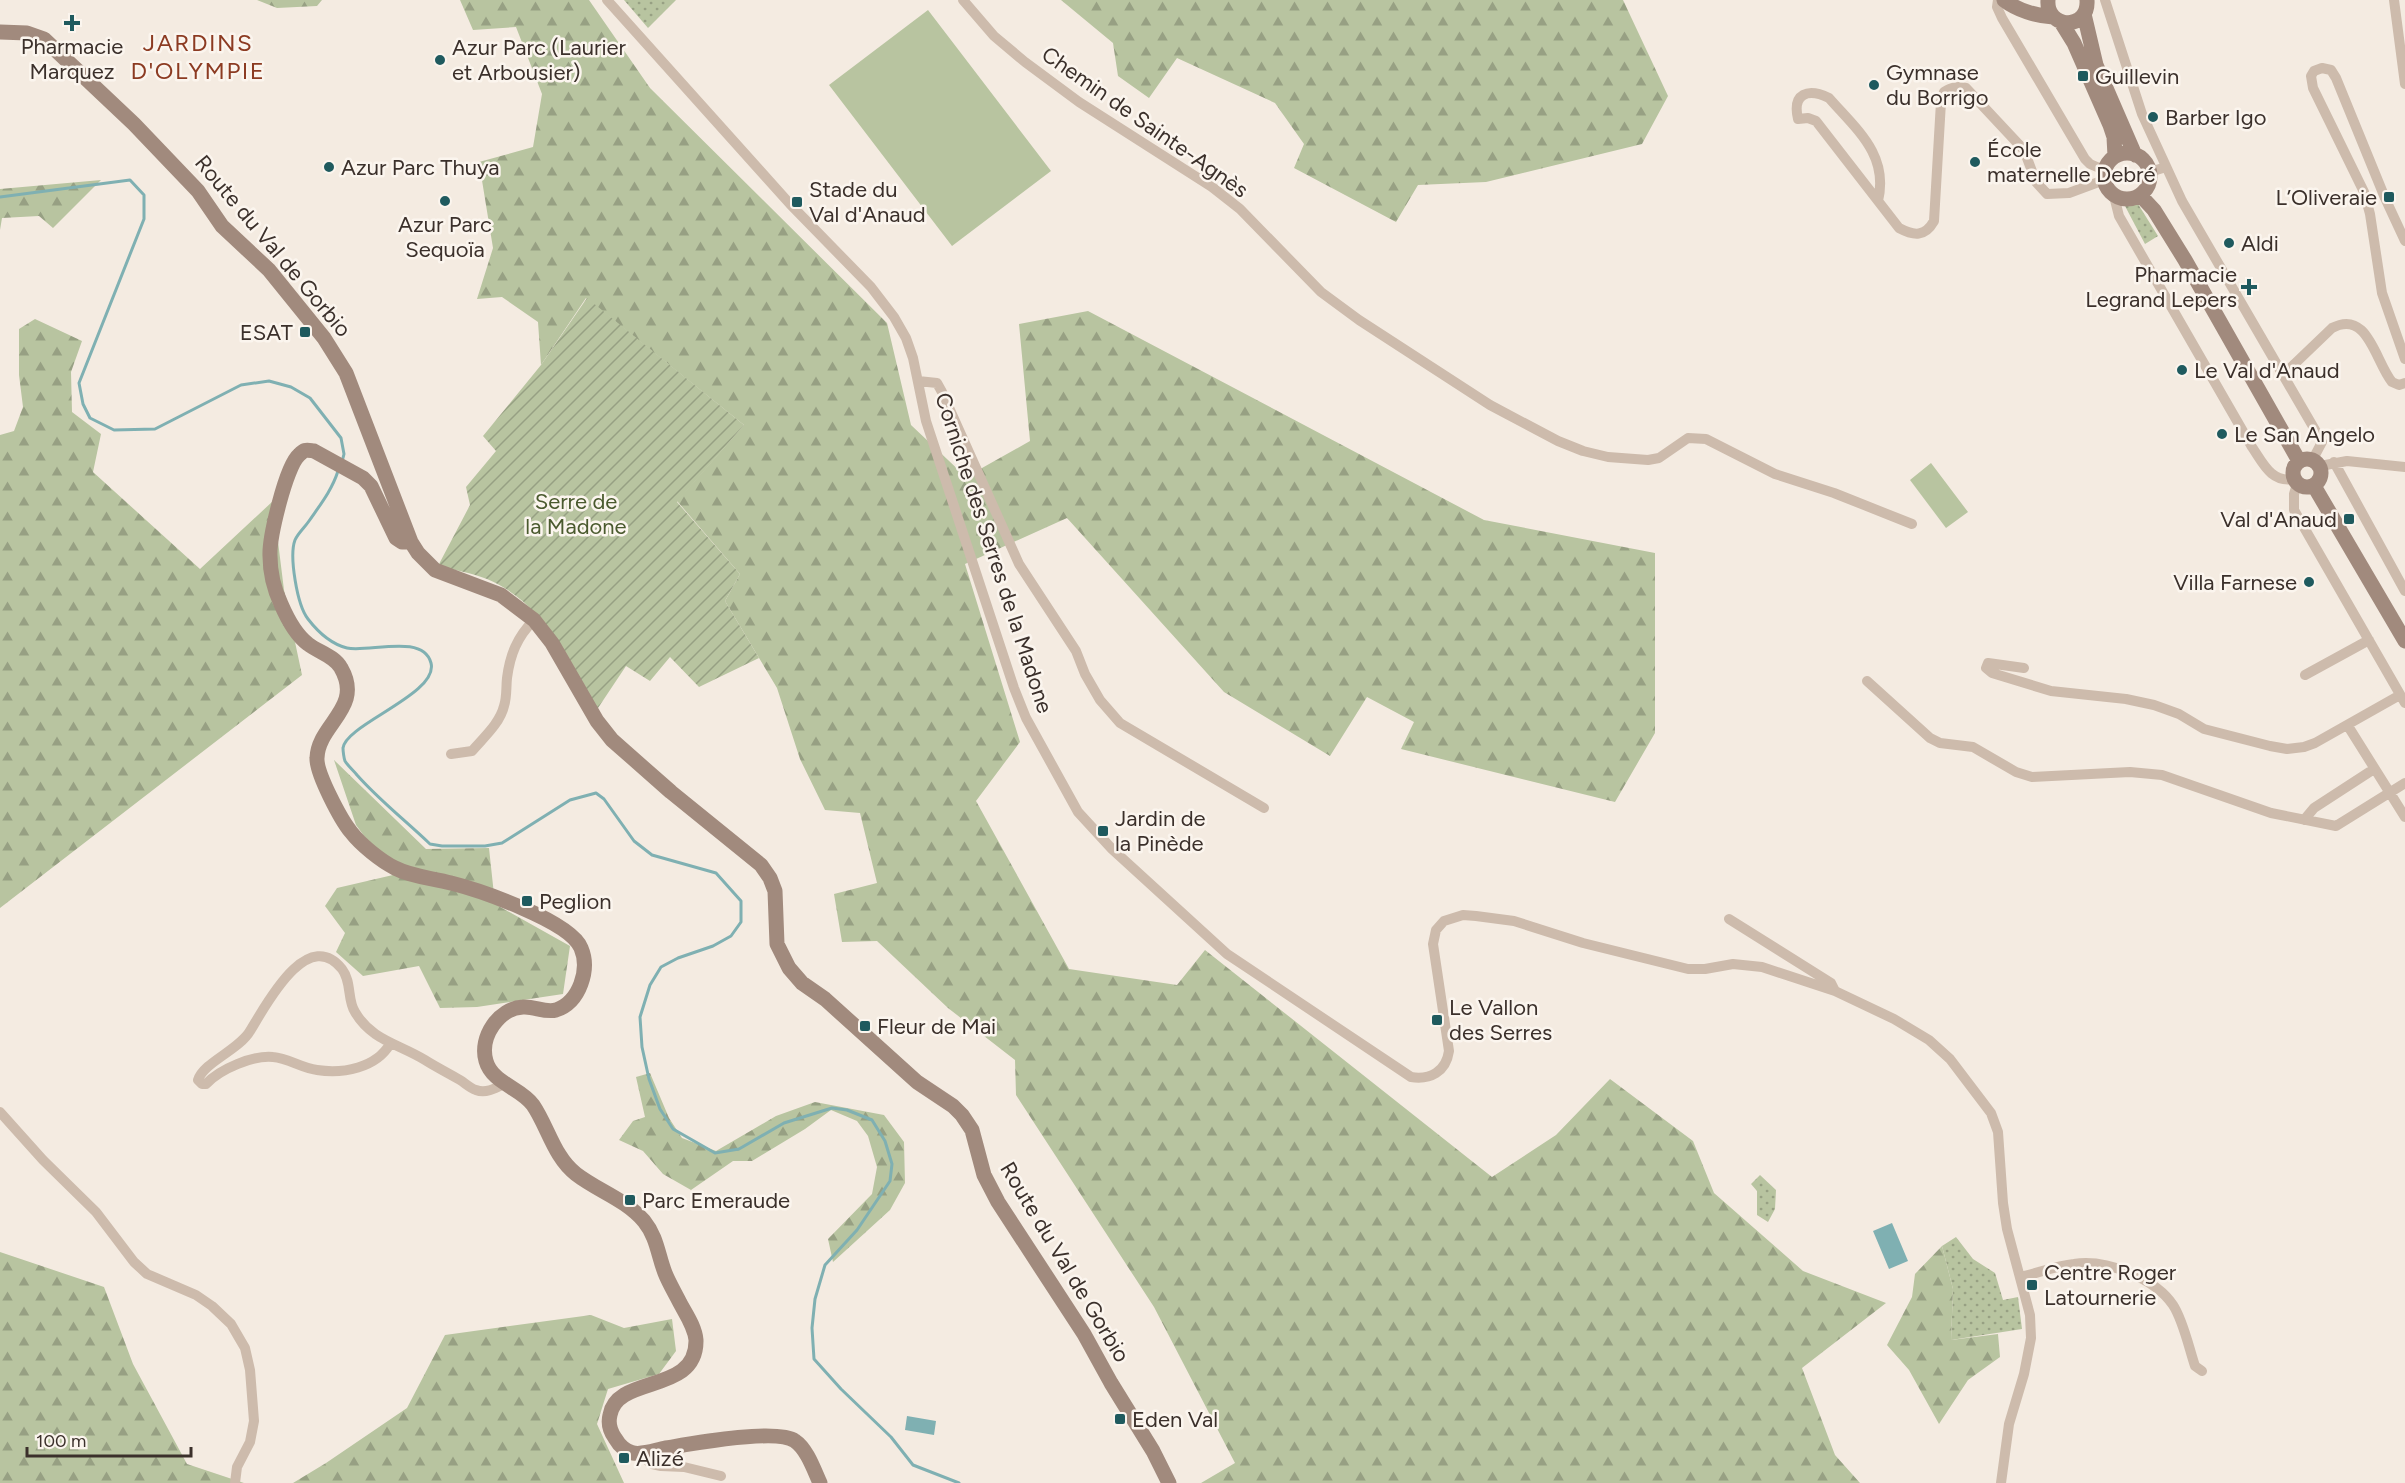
<svg xmlns="http://www.w3.org/2000/svg" width="2405" height="1483" font-family="Figtree,sans-serif">
  <style>
    .grass { fill: url(#grass-dots) }
    .forest { fill: url(#forest-firs) }
    .garden { fill: url(#garden-furrows) }
    .pitch { fill: #b8c4a0 }
    .water { fill: #7fb0b2 }
    .lines { fill: none; stroke-linecap: round; stroke-linejoin: round }
    .stream { stroke: #7fb0b2; stroke-width: 3 }
    .street { stroke: #cdbbac; stroke-width: 10 }
    .secondary { stroke: #a18a7d; stroke-width: 15 }
    .poi-dot { fill: #1f5a5e; stroke: #fbf5ee; stroke-width: 2 }
    .labels { text-anchor: middle; dominant-baseline: central; stroke-width: 5; stroke-linejoin: round; paint-order: stroke }
    .poi-label { font-size: 22px; fill: #3b302b; stroke: #fbf5ee; text-anchor: start }
    .street-label { font-size: 22px; fill: #3b302b; stroke: #fbf5ee }
    .park-label { font-size: 22px; fill: #4a5a2e; stroke: #fbf5ee }
    .neighbourhood-label { font-size: 24px; letter-spacing: 1.5px; fill: #8c3b22; stroke: #fbf5ee }
  </style>
  <defs>
    <pattern id="grass-dots" width="8" height="8" patternUnits="userSpaceOnUse" patternTransform="scale(1.5)"><rect width="8" height="8" fill="#b8c4a0"/><path d="M2 2h.1M6 6h.1" fill="none" stroke="#97a083" stroke-width="1.8" stroke-linecap="round"/></pattern>
    <pattern id="forest-firs" width="22" height="20" patternUnits="userSpaceOnUse" patternTransform="scale(1.5)"><rect width="22" height="20" fill="#b8c4a0"/><path d="M5 1l3.5 6h-7zM16 11l3.5 6h-7z" fill="#97a083"/></pattern>
    <pattern id="garden-furrows" width="10" height="10" patternUnits="userSpaceOnUse" patternTransform="scale(1.5)"><rect width="10" height="10" fill="#b8c4a0"/><path d="M-1 1l2-2M0 10L10 0M9 11l2-2" fill="none" stroke="#97a083"/></pattern>
  </defs>
  <rect width="100%" height="100%" fill="#f4ebe1"/>
  <!-- grass -->
  <path class="grass" d="M624 0H676L648 28Z
    M2138 204 2158 236 2145 244 2125 206Z
    M1760 1175 1776 1190 1775 1209 1768 1222 1757 1215V1191L1751 1184Z
    M1956 1237 1973 1259 1995 1273 2003 1300 2018 1297 2022 1329 1951 1340 1953 1289 1942 1246Z"/>
  <!-- forest -->
  <path class="forest" d="M257 0H322L317 6 277 8Z
    M460 0H589L650 88 887 323 911 425 966 477 1030 441 1019 324 1088 311 1484 520 1655 553V733L1615 802 1401 749 1414 722 1367 697 1330 756 1224 692 1067 518 965 564 1020 742 976 801 1069 969 1177 985 1205 950 1492 1177 1556 1135 1610 1079 1693 1141 1714 1193 1803 1271 1886 1303 1802 1368 1835 1455 1860 1483H1201L1235 1463 1154 1307 1016 1095 1015 1060 948 1008 877 941 842 942 834 894 877 883 860 813 825 810 800 759 777 688 725 601 740 574 677 501 744 425 586 298 541 365 538 322 502 297 477 299 493 248 479 162 533 147 542 94 516 27 473 30Z
    M1061 0H1623L1668 96 1642 144 1486 182 1418 185 1396 222 1294 168 1304 144 1275 103 1177 58 1149 98 1118 76 1113 43Z
    M101 180 53 228 39 216 2 218 0 230V189Z
    M35 319 82 341 71 372 72 412 101 434 93 472 200 569 273 501 284 590 302 675 0 908V435L14 431 23 407 19 375V329Z
    M334 760 426 849 489 848 495 904 570 946 563 994 477 1007 440 1008 419 966 363 976 336 952 345 933 325 906 337 888 393 875 356 825Z
    M650 1073 669 1118 682 1138 716 1151 776 1116 815 1102 884 1115 904 1142 905 1183 890 1210 833 1262 828 1239 872 1194 877 1167 868 1136 857 1121 831 1110 805 1129 752 1161H733L691 1190 663 1174 643 1151 619 1140 633 1121 645 1117 636 1077Z
    M1942 1246 1953 1289 1951 1340 1998 1334 2000 1357 1968 1380 1939 1424 1909 1370 1887 1345 1912 1297 1915 1274Z
    M0 1252 104 1287 133 1364 187 1464 244 1483H0Z
    M591 1315 624 1328 672 1319 676 1351 659 1374 608 1389 597 1424 624 1483H293L326 1463 407 1408 445 1335Z"/>
  <!-- garden -->
  <path class="garden" d="M587 298 744 425 677 502 740 574 725 601 759 658 699 687 670 657 650 681 626 666 596 711C569 660 544 603 487 579 472 573 454 570 438 566L470 505 466 487 496 451 483 436 541 365Z"/>
  <!-- pitch -->
  <path class="pitch" d="M928 10 1051 171 952 246 829 85Z
    M1931 463 1968 512 1946 528 1910 480Z"/>
  <!-- water -->
  <path class="water" d="M1892 1223 1908 1261 1889 1269 1873 1231Z
    M907 1416 936 1421 934 1435 905 1430Z"/>
  <g class="lines">
    <!-- stream -->
    <path class="stream" d="M0 197 130 180 144 195V219L79 383 83 404 90 418 114 430 155 429 241 385 269 381 291 387 310 398 341 438 344 454 342 462
      M338 471C332 490 320 505 309 521 305 527 298 533 295 540 289 556 297 605 308 619 318 632 331 644 347 648 368 653 423 633 431 663 439 694 346 724 343 748 343 751 344 759 345 761 348 766 354 771 357 775 379 800 406 821 430 844L442 846H485L502 843 570 800 596 793 604 799 634 841 652 855 716 873 741 901V922L731 936 713 946 678 958 661 967 650 985 640 1017 642 1047 649 1079 660 1109 673 1129 715 1153 739 1149 784 1123 832 1108 847 1110 872 1120 885 1141 892 1164 890 1181 857 1230 825 1265 815 1299 812 1328 814 1359 841 1389 891 1437 913 1465 959 1483"/>
    <!-- street -->
    <path class="street" d="M607 0 790 204 871 287 894 317 906 338 913 358 926 421 1014 688 1026 718 1078 812 1112 849 1227 954 1411 1077C1430 1080 1446 1072 1449 1051L1433 944 1436 930 1444 921 1463 915 1476 916 1514 921 1583 943 1688 969H1705L1733 964 1762 967 1835 991 1894 1019 1929 1040 1950 1059 1991 1113 1998 1132 2003 1203 2007 1229 2030 1315 2031 1338 2024 1374 2009 1424 2001 1483
      M963 0 994 36 1025 62 1079 102 1212 187 1240 209 1321 292 1359 320 1490 405 1558 441 1583 451 1608 457 1648 460 1659 458 1688 438 1706 439 1775 474 1834 493 1912 524
      M1998 0 1997 7 2002 18 2085 159 2090 164 2104 170
      M2105 0 2142 114 2182 201 2322 442 2313 459
      M2394 0 2405 84
      M2150 172 2166 167
      M2114 196 2119 216 2252 447C2263 463 2271 483 2294 479
      M1878 201C1889 155 1857 130 1829 98 1808 88 1792 93 1798 119L1808 118 1816 121 1899 228C1914 236 1925 237 1934 221L1941 102 1944 92C1952 87 1957 86 1966 88L2024 150 2036 182 2047 194 2069 193 2104 180
      M2405 241 2385 198 2336 78 2331 70 2322 68 2314 71 2311 76 2313 88 2364 192 2370 214 2382 293 2405 359
      M2283 375 2332 328C2368 309 2375 361 2392 382L2399 385 2405 383
      M918 381 937 383 942 392 1019 564 1076 651 1085 674 1100 700 1120 723 1264 808
      M2334 462 2405 591
      M2320 466 2347 461 2405 467
      M2297 484 2294 494V510L2405 703
      M2024 668 1988 663 1986 668 1992 673 2051 691 2126 699 2154 705 2179 714 2204 729 2270 746 2287 749 2304 747 2315 743 2400 695
      M2305 675 2369 640
      M1867 681 1930 738 1940 743 1973 747 2016 772 2032 777 2130 772 2162 775 2271 813 2336 826 2405 783
      M2348 726 2405 817
      M451 754 472 751C484 737 500 723 504 706 507 697 506 687 507 678 510 655 517 637 534 620
      M2304 820 2314 808 2374 769
      M1729 919 1831 983 1835 991
      M390 1044C376 1068 343 1074 317 1070 301 1068 288 1058 273 1057 253 1055 220 1069 206 1084H202L198 1080C204 1062 239 1050 250 1031 265 1007 307 925 342 969 352 982 347 1000 355 1012 371 1040 399 1044 425 1060 436 1067 448 1073 460 1080 465 1083 470 1088 476 1090 486 1094 496 1088 506 1083
      M0 1112 43 1160 96 1212 134 1262 147 1274 196 1295 212 1306 231 1324 245 1348 250 1370 254 1421 250 1442 237 1467 235 1483
      M2020 1277C2038 1273 2056 1266 2074 1264 2106 1259 2155 1278 2173 1305 2183 1320 2189 1348 2195 1366L2202 1371
      M643 1453 645 1459 652 1464 661 1466 684 1467 721 1476"/>
    <!-- secondary -->
    <path class="secondary" d="M2004 0C2017 10 2036 16 2053 17
      M2048 0C2047 13 2054 21 2067 23 2080 22 2088 14 2087 0
      M2084 14 2096 65 2135 155
      M2061 22 2074 43 2110 125 2114 137 2115 156
      M0 32 27 33 44 39 134 124 198 191 222 226 269 270 324 338 346 373 411 542 418 553 435 570 501 595 534 620 552 643 597 721 612 740 671 792 761 865 770 878 775 891 777 944 789 968 802 983 825 999 917 1082 953 1106 962 1115 972 1130 984 1175 998 1202 1084 1334 1111 1383 1153 1451 1169 1483
      M2104 176a23 23 0 1 1 46 0a23 23 0 1 1-46 0Z
      M2140 195 2154 210 2185 260 2299 461
      M2293 473a14 14 0 1 1 28 0a14 14 0 1 1-28 0Z
      M2314 486 2405 641
      M411 542H402L396 538 371 486 363 478 314 451C306 450 305 449 299 455 286 466 269 538 270 556 270 572 274 589 281 604 287 618 296 635 308 644 318 652 335 656 341 668 364 708 318 724 317 758 316 773 341 820 351 832 361 845 381 861 395 868 412 877 433 878 451 883 479 890 570 921 581 948 590 969 580 1002 556 1010 545 1013 534 1006 523 1007 499 1008 479 1037 486 1061 492 1083 521 1088 533 1105 548 1127 554 1157 576 1174 598 1191 625 1199 644 1221 657 1237 658 1255 665 1273 669 1283 675 1293 680 1303 686 1314 695 1327 696 1340 697 1395 617 1374 610 1415 608 1423 610 1431 615 1438 619 1445 625 1451 633 1453 644 1455 655 1450 666 1448 690 1444 777 1428 795 1441 807 1449 814 1470 820 1483"/>
  </g>
  <!-- markers -->
  <g class="poi-dot">
    <path d="M69 14h6v6h6v6h-6v6h-6v-6h-6v-6h6z"/>
    <circle cx="440" cy="60" r="6"/>
    <rect x="2077" y="70" width="12" height="12" rx="3"/>
    <circle cx="1874" cy="85" r="6"/>
    <circle cx="2153" cy="117" r="6"/>
    <circle cx="1975" cy="162" r="6"/>
    <circle cx="329" cy="167" r="6"/>
    <rect x="2383" y="191" width="12" height="12" rx="3"/>
    <circle cx="445" cy="201" r="6"/>
    <rect x="791" y="196" width="12" height="12" rx="3"/>
    <circle cx="2229" cy="243" r="6"/>
    <path d="M2246 278h6v6h6v6h-6v6h-6v-6h-6v-6h6z"/>
    <rect x="299" y="326" width="12" height="12" rx="3"/>
    <circle cx="2182" cy="370" r="6"/>
    <circle cx="2222" cy="434" r="6"/>
    <rect x="2343" y="513" width="12" height="12" rx="3"/>
    <circle cx="2309" cy="582" r="6"/>
    <rect x="1097" y="825" width="12" height="12" rx="3"/>
    <rect x="521" y="895" width="12" height="12" rx="3"/>
    <rect x="1431" y="1014" width="12" height="12" rx="3"/>
    <rect x="859" y="1020" width="12" height="12" rx="3"/>
    <rect x="624" y="1194" width="12" height="12" rx="3"/>
    <rect x="2026" y="1279" width="12" height="12" rx="3"/>
    <rect x="1114" y="1413" width="12" height="12" rx="3"/>
    <rect x="618" y="1452" width="12" height="12" rx="3"/>
  </g>
  <g class="labels">
    <!-- poi labels -->
    <g class="poi-label">
      <text x="72" y="46" text-anchor="middle">Pharmacie<tspan x="72" dy="25">Marquez</tspan></text>
      <text x="452" y="47">Azur Parc (Laurier<tspan x="452" dy="25">et Arbousier)</tspan></text>
      <text x="1886" y="72">Gymnase<tspan x="1886" dy="25">du Borrigo</tspan></text>
      <text x="2095" y="76">Guillevin</text>
      <text x="2165" y="117">Barber Igo</text>
      <text x="1987" y="149">École<tspan x="1987" dy="25">maternelle Debré</tspan></text>
      <text x="341" y="167">Azur Parc Thuya</text>
      <text x="809" y="189">Stade du<tspan x="809" dy="25">Val d'Anaud</tspan></text>
      <text x="2377" y="197" text-anchor="end">L’Oliveraie</text>
      <text x="445" y="224" text-anchor="middle">Azur Parc<tspan x="445" dy="25">Sequoïa</tspan></text>
      <text x="2241" y="243">Aldi</text>
      <text x="2237" y="274" text-anchor="end">Pharmacie<tspan x="2237" dy="25">Legrand Lepers</tspan></text>
      <text x="293" y="332" text-anchor="end">ESAT</text>
      <text x="2194" y="370">Le Val d'Anaud</text>
      <text x="2234" y="434">Le San Angelo</text>
      <text x="2337" y="519" text-anchor="end">Val d'Anaud</text>
      <text x="2297" y="582" text-anchor="end">Villa Farnese</text>
      <text x="1115" y="818">Jardin de<tspan x="1115" dy="25">la Pinède</tspan></text>
      <text x="539" y="901">Peglion</text>
      <text x="1449" y="1007">Le Vallon<tspan x="1449" dy="25">des Serres</tspan></text>
      <text x="877" y="1026">Fleur de Mai</text>
      <text x="642" y="1200">Parc Emeraude</text>
      <text x="2044" y="1272">Centre Roger<tspan x="2044" dy="25">Latournerie</tspan></text>
      <text x="1132" y="1419">Eden Val</text>
      <text x="636" y="1458">Alizé</text>
    </g>
    <!-- street labels -->
    <g class="street-label">
      <text transform="translate(1145 122) rotate(35)">Chemin de Sainte-Agnès</text>
      <text transform="translate(273 246) rotate(50)">Route du Val de Gorbio</text>
      <text transform="translate(994 553) rotate(72)">Corniche des Serres de la Madone</text>
      <text transform="translate(1065 1262) rotate(59)">Route du Val de Gorbio</text>
    </g>
    <!-- park labels -->
    <g class="park-label">
      <text x="576" y="501">Serre de<tspan x="576" dy="25">la Madone</tspan></text>
    </g>
    <!-- neighbourhood labels -->
    <g class="neighbourhood-label">
      <text x="198" y="42">JARDINS<tspan x="198" dy="28">D'OLYMPIE</tspan></text>
    </g>
  </g>
  <!-- scale -->
  <path d="M27 1447v9h164v-9" fill="none" stroke="#3b302b" stroke-width="3"/>
  <text x="36" y="1447" font-size="18" fill="#3b302b" stroke="#fbf5ee" stroke-width="4.5" paint-order="stroke">100 m</text>
</svg>
